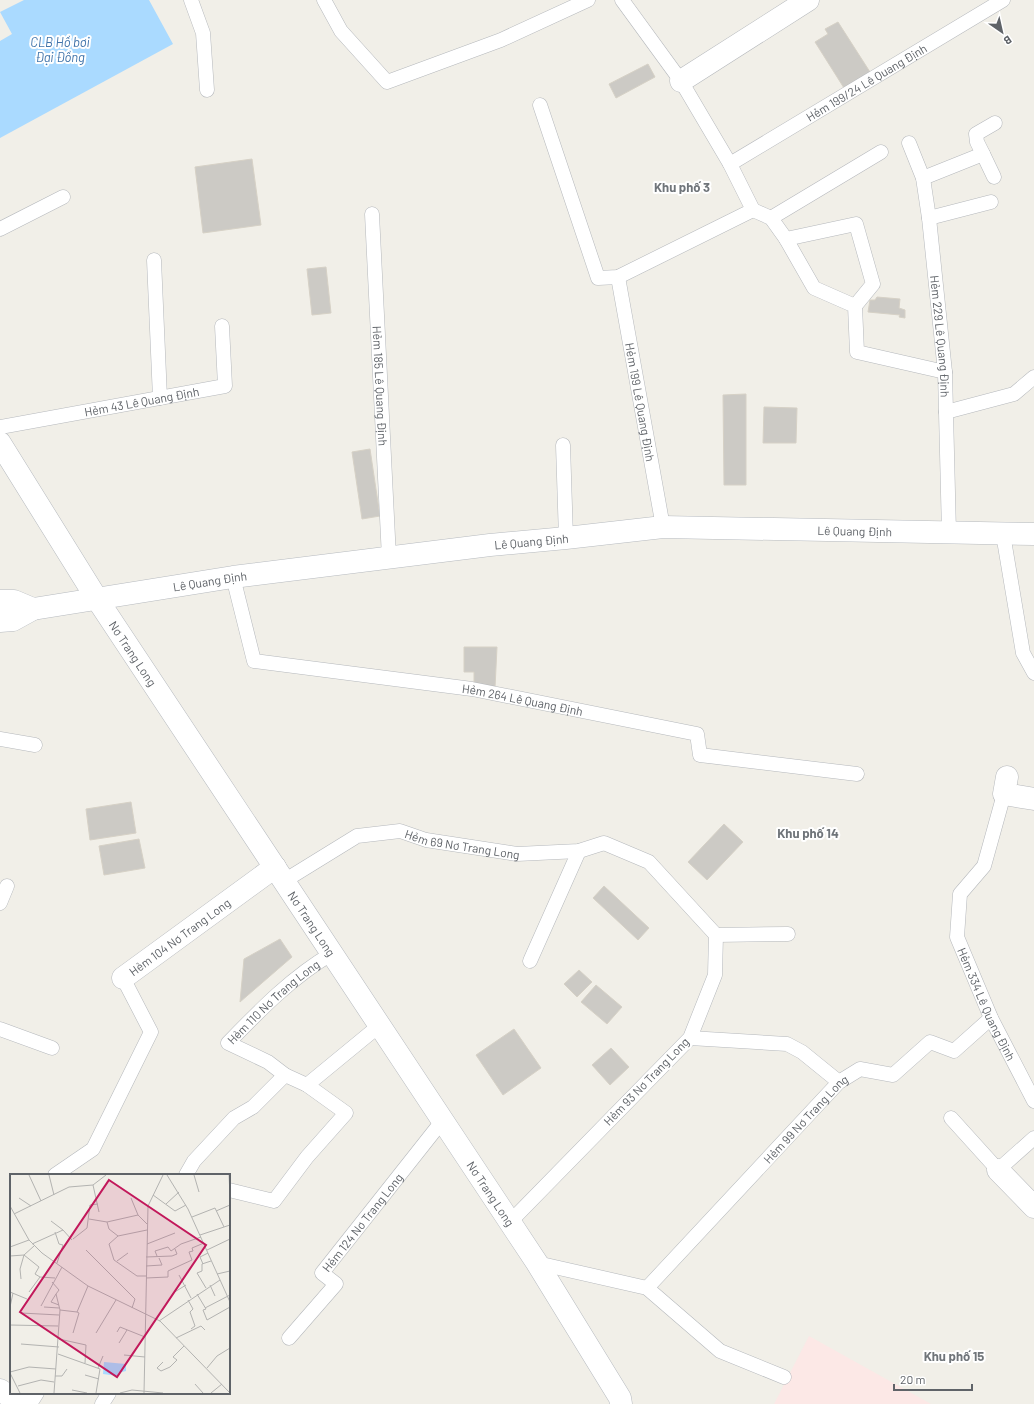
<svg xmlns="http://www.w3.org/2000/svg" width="1034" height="1404" font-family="Barlow,sans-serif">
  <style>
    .medical { fill: #fce8e6 }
    .water { fill: #aadaff }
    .building { fill: #cccac5; stroke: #d6d1c6 }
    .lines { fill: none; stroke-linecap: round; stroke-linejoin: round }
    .lane-casing { stroke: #b5b8bc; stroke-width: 15 }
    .street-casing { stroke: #b5b8bc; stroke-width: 23 }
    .secondary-casing { stroke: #b6babf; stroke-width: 23 }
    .lane { stroke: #fff; stroke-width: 14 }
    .street { stroke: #fff; stroke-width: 22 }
    .secondary { stroke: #fff; stroke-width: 22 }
    .labels { text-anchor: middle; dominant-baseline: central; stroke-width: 4; stroke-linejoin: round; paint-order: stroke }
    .street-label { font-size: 12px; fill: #5f6368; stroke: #fff }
    .water-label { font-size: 13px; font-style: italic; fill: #4174aa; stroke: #fff }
    .neighbourhood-label { font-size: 13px; font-weight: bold; fill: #70757a; stroke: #fff }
    .inset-road { fill: none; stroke: #b3b3b1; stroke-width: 1 }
    .view { fill: #c2185b; fill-opacity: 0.15; stroke: #c2185b; stroke-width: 2 }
    .inset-edge { fill: none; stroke: #5f6368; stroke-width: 2 }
  </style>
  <rect width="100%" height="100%" fill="#f1efe8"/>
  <!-- medical -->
  <path class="medical" d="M809 1336 931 1404H774Z"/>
  <!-- water -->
  <path class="water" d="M24 0H149L173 44 0 138V41L12 34 0 12Z"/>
  <!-- building -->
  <path class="building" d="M838 22 870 72 844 88 815 42 828 34 825 29Z
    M648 64 655 77 616 98 609 84Z
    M252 159 261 225 203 233 195 167Z
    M326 267 331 313 312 315 307 269Z
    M877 297 900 299 899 308 905 310V318L899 317 900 315 868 312 870 300H875Z
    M746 394V485H724L723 395Z
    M764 407 797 408 796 443H763Z
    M370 449 380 516 362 519 352 452Z
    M464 647H497L495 688 474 687V672H464Z
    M131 802 136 833 90 840 86 809Z
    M724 824 743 842 707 880 688 862Z
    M139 839 145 868 104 875 99 846Z
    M604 886 649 928 638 940 593 898Z
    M280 939 292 957 240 1002 244 959Z
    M579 970 592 982 577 997 564 984Z
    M596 985 622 1007 607 1024 581 1002Z
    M514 1029 541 1068 503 1095 476 1055Z
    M611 1048 629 1067 610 1085 592 1065Z"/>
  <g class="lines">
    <!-- lane casing -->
    <g class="lane-casing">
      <g id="lane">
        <path d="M191 0 203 33 207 90"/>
        <path d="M324 0 341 31 387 82 501 40 588 0"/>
        <path d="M540 105 598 278 618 277 753 210 730 164 681 81 622 0"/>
        <path id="s1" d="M909 143 923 178 929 218 945 372 949 533"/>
        <path d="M983 154 977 142 976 134 995 123"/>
        <path id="s2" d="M730 164 1003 0"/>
        <path d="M923 178 983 154 994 177"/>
        <path d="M753 210 771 218 786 239 814 288 855 306 857 352 945 372"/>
        <path id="s3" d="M372 214 389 558"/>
        <path d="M771 218 881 152"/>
        <path d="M929 218 991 202"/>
        <path d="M0 229 63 197"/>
        <path d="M786 239 856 224 873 284 855 306"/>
        <path d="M154 260 160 398"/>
        <path id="s4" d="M618 277 663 527"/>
        <path d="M946 412 1014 394 1034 377"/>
        <path id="s5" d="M0 427 225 386 222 326"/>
        <path d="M563 445 566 538"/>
        <path d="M1003 534 1023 653 1034 673"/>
        <path id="s6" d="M233 577 254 661 472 689 697 734 700 755 857 774"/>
        <path d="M0 739 35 745"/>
        <path id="s7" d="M1004 794 984 866 960 894 957 937 991 1018 1034 1101"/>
        <path id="s8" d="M284 881 357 836 400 831 426 840 517 854 579 851 604 843 649 862 716 935 715 975 690 1038 510 1222"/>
        <path d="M0 903 7 886"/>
        <path d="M716 935 788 934"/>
        <path d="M530 961 579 851"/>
        <path d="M0 1029 52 1048"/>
        <path d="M690 1038 787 1044 802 1052 839 1082"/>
        <path id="s9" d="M285 1075 268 1062 228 1043C260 1010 293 976 333 953"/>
        <path d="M951 1118 998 1170 1034 1138"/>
        <path d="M55 1175 93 1149 151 1032 123 978"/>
        <path d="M186 1175 194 1161 234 1118 253 1107 285 1075 307 1085 380 1025"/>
        <path d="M229 1190 274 1201 307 1157 346 1113 307 1085"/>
        <path d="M537 1263 647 1288 720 1351 784 1377"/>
        <path id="s10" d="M647 1288 839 1082 860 1069 893 1075 930 1042 954 1051 991 1018"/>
        <path id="s11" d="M289 1338 336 1284 322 1273 443 1120"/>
        <path d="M30 1404 37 1393"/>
        <path d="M102 1404 109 1393"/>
      </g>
    </g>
    <!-- street casing -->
    <g class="street-casing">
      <g id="street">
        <path d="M681 81 808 0"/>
        <path d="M1007 777 1004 794 1034 799"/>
        <path id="s12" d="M123 978 275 867"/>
        <path d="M998 1170 1034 1207"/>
      </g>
    </g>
    <!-- secondary casing -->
    <g class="secondary-casing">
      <g id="secondary">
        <path id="s13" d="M0 443 97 599 537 1263 620 1398 621 1404"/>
        <path d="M0 601H14L33 609"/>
        <path id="s14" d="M0 621 13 620 33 609 233 577 490 545 566 538 663 527 1034 534"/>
        <path d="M0 1390 21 1404"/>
      </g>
    </g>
    <!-- lane -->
    <use href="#lane" class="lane"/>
    <!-- street -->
    <use href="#street" class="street"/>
    <!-- secondary -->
    <use href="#secondary" class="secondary"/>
  </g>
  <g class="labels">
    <!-- street labels -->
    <g class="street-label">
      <text stroke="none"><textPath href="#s2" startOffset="159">Hẻm 199/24 Lê Quang Định</textPath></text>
      <text stroke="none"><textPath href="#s1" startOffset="197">Hẻm 229 Lê Quang Định</textPath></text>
      <text stroke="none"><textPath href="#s3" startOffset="172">Hẻm 185 Lê Quang Định</textPath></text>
      <text stroke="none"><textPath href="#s5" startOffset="144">Hẻm 43 Lê Quang Định</textPath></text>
      <text stroke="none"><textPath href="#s4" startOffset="127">Hẻm 199 Lê Quang Định</textPath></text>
      <text stroke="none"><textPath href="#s14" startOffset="863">Lê Quang Định</textPath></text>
      <text stroke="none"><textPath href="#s14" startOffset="539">Lê Quang Định</textPath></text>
      <text stroke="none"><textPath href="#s14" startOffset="215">Lê Quang Định</textPath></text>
      <text stroke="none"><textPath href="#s13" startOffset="249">Nơ Trang Long</textPath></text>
      <text stroke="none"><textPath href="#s6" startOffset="358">Hẻm 264 Lê Quang Định</textPath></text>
      <text stroke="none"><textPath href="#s8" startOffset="193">Hẻm 69 Nơ Trang Long</textPath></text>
      <text stroke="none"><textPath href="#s13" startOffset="573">Nơ Trang Long</textPath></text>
      <text stroke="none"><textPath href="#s12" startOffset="70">Hẻm 104 Nơ Trang Long</textPath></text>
      <text stroke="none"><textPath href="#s9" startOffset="127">Hẻm 110 Nơ Trang Long</textPath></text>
      <text stroke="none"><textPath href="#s7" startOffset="228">Hẻm 334 Lê Quang Định</textPath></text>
      <text transform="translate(646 1081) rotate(-46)">Hẻm 93 Nơ Trang Long</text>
      <text stroke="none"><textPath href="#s10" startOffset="232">Hẻm 99 Nơ Trang Long</textPath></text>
      <text stroke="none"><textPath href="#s13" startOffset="897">Nơ Trang Long</textPath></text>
      <text stroke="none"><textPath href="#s11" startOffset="154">Hẻm 124 Nơ Trang Long</textPath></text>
    </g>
    <!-- water labels -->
    <g class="water-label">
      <text x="60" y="42">CLB Hồ bơi<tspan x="60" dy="15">Đại Đồng</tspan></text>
    </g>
    <!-- neighbourhood labels -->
    <g class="neighbourhood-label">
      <text x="682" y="187">Khu phố 3</text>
      <text x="808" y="833">Khu phố 14</text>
      <text x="954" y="1356">Khu phố 15</text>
    </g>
  </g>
  <!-- overview -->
  <g transform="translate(10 1174)">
    <rect width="220" height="220" fill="#f1efe8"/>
    <path d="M94 188 116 190V197L108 199V202L93 200Z" fill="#aadaff"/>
    <path class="inset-road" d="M19 1 31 27M39 1 44 21M157 1 178 35 220 128M184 1 189 18M219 1 220 21M83 11 89 38M143 21 165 37 176 31M9 24 21 32M121 24 128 41 137 50M156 30 169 18M0 32 19 66 32 79 78 112 150 147 220 219M206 37 220 31M4 40 59 13 83 11 96 1M182 43 205 34 214 53M79 45 97 48 128 41M41 47 53 56M97 48 99 55 108 62M45 58 49 70 53 71 47 89M190 61 220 51M63 65 77 54 80 31 88 30M22 70 53 56 62 66M137 70 165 59M0 73 19 66M76 76 125 125 122 134M197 76 220 65M0 82 14 81 24 72M147 82 145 77 158 73 161 77 171 70 191 63M136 83 162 82 167 80 165 75M107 87 118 79M193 90 190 83 198 79M136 92 152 91 149 84M207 100 220 97M169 101 181 124M136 102H127L104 86 99 70 108 62 137 56M136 104 158 103V97L182 86 179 78 183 77 182 74 194 69M11 105 10 95 14 81 29 93 25 100 30 103M42 108 49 116 46 120 50 136M200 111 205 122M196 114 187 99 192 97V90L201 87M0 118 17 125M19 118 30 103 45 104M163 119 176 111M46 120 41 128 49 131M187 120 196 135 193 136 197 146 220 133M178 126 183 135 180 138 185 152 181 155M31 132 52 93M0 133 3 119M34 133 49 134M195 134 220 121M67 138 78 112M11 139 49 141M149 147 210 106M0 151 48 152M107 158 110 153 135 163M63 159 69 139 67 138M86 159 106 126M166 164 191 152 195 156M49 165 76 171 75 189M109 169 117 156M11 170 49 173M48 180 90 195 86 219M114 181 135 183M153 188 147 194 151 197 160 193 167 186 163 183 174 172M88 194 93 182M197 194 207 182 220 174M0 198 19 193 46 195M0 199 10 219M75 201 89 205M45 202H52L57 195M185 210 193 219M8 212 31 206 44 208M62 216 77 219M44 219 50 136 67 138M110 219 122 216 153 219M134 219 138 32 153 1M201 219 212 210"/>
    <path class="view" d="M99 6 196 71 107 203 10 138Z"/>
    <rect width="220" height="220" class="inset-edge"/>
  </g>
  <!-- north arrow -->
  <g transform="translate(1002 32) rotate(146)" stroke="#ffffff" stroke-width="3" paint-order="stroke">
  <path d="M0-3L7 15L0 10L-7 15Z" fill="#5f6368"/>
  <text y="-6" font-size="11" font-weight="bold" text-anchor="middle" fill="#5f6368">B</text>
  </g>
  <!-- scale -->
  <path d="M894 1384v6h78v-6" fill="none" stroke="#5f6368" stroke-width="2"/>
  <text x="900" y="1384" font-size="12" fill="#5f6368" stroke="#ffffff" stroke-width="3" paint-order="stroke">20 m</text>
</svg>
